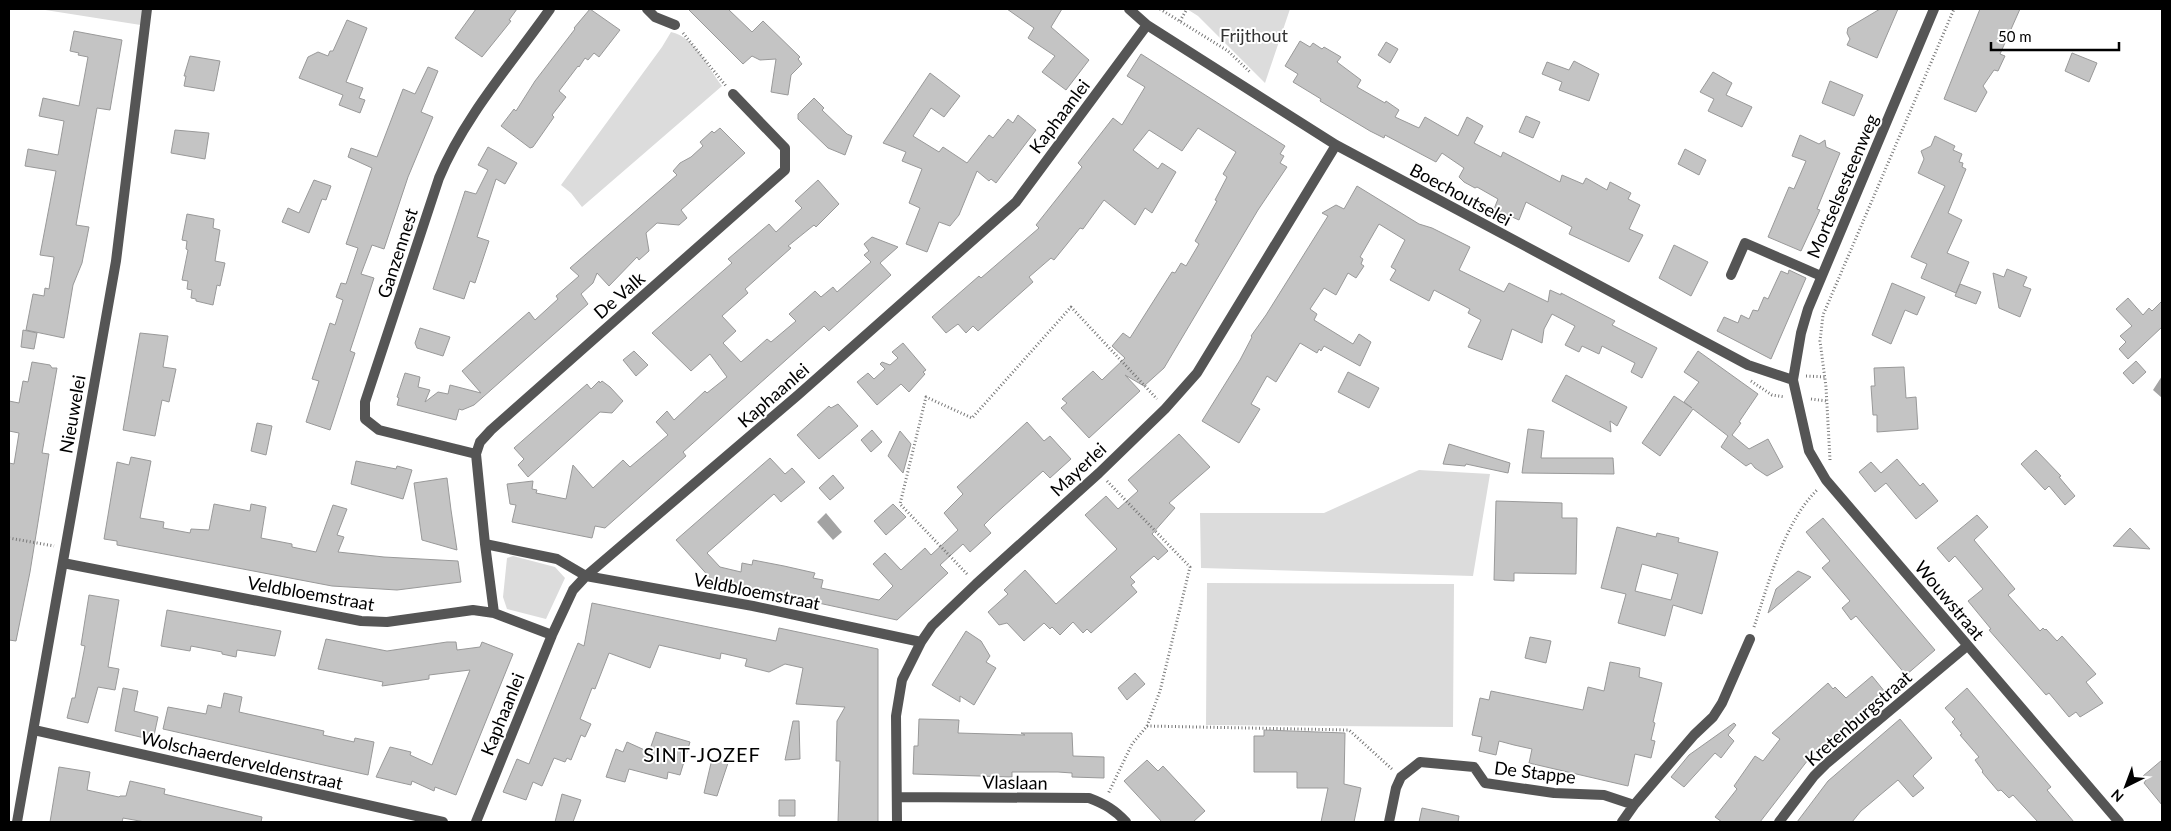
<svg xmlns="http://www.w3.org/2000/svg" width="2171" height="831" font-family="Lato,sans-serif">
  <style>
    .green { fill: #dcdcdc }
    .water { fill: #a3a3a3 }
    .building { fill: #c4c4c4; stroke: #999; fill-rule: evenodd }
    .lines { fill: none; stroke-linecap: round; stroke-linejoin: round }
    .path { stroke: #777; stroke-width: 3; stroke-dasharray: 1 2.5; stroke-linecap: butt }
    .lane { stroke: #555; stroke-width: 10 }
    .street { stroke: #555; stroke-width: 10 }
    .labels { text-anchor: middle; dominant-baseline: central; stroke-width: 4; stroke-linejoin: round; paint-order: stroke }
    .park-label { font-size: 18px; fill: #333; stroke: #fff }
    .street-label { font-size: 18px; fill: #000; stroke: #fff }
    .quarter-label { font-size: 20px; letter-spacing: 1px; fill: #000; stroke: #fff }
  </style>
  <rect width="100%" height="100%" fill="#fff"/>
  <!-- green -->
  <path class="green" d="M39 9H148L147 26Z
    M1187 9H1290L1265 83 1198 16Z
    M671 32C695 37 708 68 722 86L582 207 571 193 561 185 662 47Z
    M1419 470 1490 474 1473 576 1201 568 1200 513H1324Z
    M513 556 555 567 565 578 546 619 507 609 503 597 507 558Z
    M1207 583 1454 584 1453 727 1206 725Z"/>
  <!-- water -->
  <path class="water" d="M2162 376V398L2153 390Z
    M826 513 842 532 833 540 817 522Z"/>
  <!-- building -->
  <path class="building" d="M476 9H517L509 20 511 21 482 57 455 38Z
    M590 9 620 30 599 57 594 53 588 60 585 58 579 67 578 66 559 91 566 97 552 115 554 117 533 147 530 148 501 126 514 109 516 111 535 81 575 29 574 28Z
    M688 9H728L752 32 763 21 800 57 798 59 802 64 791 75 788 95 771 92 776 59 760 60 752 56 743 64Z
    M1007 9H1062L1051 27 1089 60 1066 90 1042 72 1055 56 1028 38 1034 28Z
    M1880 9H1898L1877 58 1847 45 1850 39 1847 33 1848 28Z
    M1980 9H2020L2000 54 2005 56 1998 71 1994 70 1983 86 1987 92 1976 112 1944 99Z
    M347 20 367 28 346 82 363 88 359 98 365 100 360 113 339 105 343 95 299 78 308 57 318 52 328 56 330 51H333Z
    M74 31 122 40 110 110 97 108 76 225 89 227 82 263 73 285 64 338 26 330 33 294 44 296 45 288 49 289 54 257 40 255 56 171 25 166 28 149 58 155 64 121 39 116 43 98 79 106 88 57 78 55 79 53 70 51Z
    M1300 41 1310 47 1313 43 1322 49 1324 47 1341 57 1337 62 1361 80 1357 87 1385 103 1386 101 1399 110 1395 117 1419 128 1425 117 1458 136 1467 117 1483 126 1474 143 1501 157 1503 152 1560 182 1562 175 1583 184 1586 178 1607 190 1610 182 1631 193 1628 199 1640 205 1629 229 1643 235 1629 262 1569 234 1572 227 1526 202 1519 220 1494 209 1498 199 1477 187 1475 188 1464 182 1459 177 1464 168 1442 153 1436 162 1385 135 1384 138 1370 131 1320 101 1321 99 1293 82 1298 74 1285 66Z
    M1386 42 1398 49 1390 63 1378 55Z
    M2072 53 2097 63 2089 82 2065 71Z
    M1141 54 1285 146 1280 154 1284 156 1280 163 1287 167 1258 210 1164 368 1144 386 1125 375 1140 391 1089 438 1061 408 1067 403 1062 399 1093 371 1102 380 1125 358 1112 346 1123 333 1130 338 1172 272 1175 273 1181 263 1186 266 1199 244 1195 241 1217 201 1215 200 1227 177 1223 174 1236 152 1198 128 1182 151 1149 130 1133 150 1158 169 1162 163 1176 172 1152 213 1145 208 1135 225 1104 200 1083 229 1080 228 1054 260 1051 258 1029 277 1033 282 978 331 973 326 966 333 958 324 946 333 932 317 979 276 981 278 1039 228 1036 225 1082 167 1078 163 1113 118 1122 125 1145 87 1127 76Z
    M190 56 220 61 214 91 184 86 186 76H184Z
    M1574 61 1599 74 1589 101 1559 90 1562 82 1542 74 1547 62 1569 70Z
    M428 67 438 71 421 112 433 117 408 177 384 249 372 245 361 274 374 278 350 351 355 353 330 430 306 422 319 381 312 379 330 323 335 325 343 300 336 297 341 283 346 284 358 248 346 244 372 168 348 157 351 148 377 157 403 89 415 94Z
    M1713 72 1732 83 1726 95 1752 107 1742 127 1708 111 1714 99 1700 92Z
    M930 73 960 96 944 117 931 108 913 136 939 152 943 147 967 163 989 135 993 138 1008 119 1013 123 1018 115 1036 130 996 183 991 179 989 181 977 171 959 215 950 226 939 222 927 252 906 244 920 208 909 203 922 169 902 161 906 152 883 143Z
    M1830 81 1863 95 1854 116 1822 103Z
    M814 98 824 108 822 110 847 134 852 136 845 155 828 148 798 119V114Z
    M1526 116 1540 122 1533 138 1519 132Z
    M720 128 745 153 681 210 687 218 679 225 657 223 646 233 649 251 639 260 637 257 609 286 597 273 593 283 581 294 588 304 474 405 462 410 459 409 456 420 397 405 399 398 397 397 405 373 420 377 418 387 430 390 425 402 438 392 448 394 450 385 481 393 462 371 529 312 535 320 558 299 556 296 579 276 570 268 677 175 673 171 680 163 691 157 703 146 700 142 712 131 714 133Z
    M175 130 209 133 205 159 171 153Z
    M1800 135 1819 144 1825 140 1826 147 1840 153 1817 209 1820 210 1801 251 1768 237 1789 187 1794 189 1806 161 1792 156Z
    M1935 136 1955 146 1953 150 1962 154 1959 162 1963 163 1962 167 1966 169 1948 213 1962 220 1947 253 1969 262 1956 293 1921 278 1927 264 1911 257 1945 186 1918 173 1924 159 1921 151 1931 146Z
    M488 147 517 163 505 184 496 179 477 237 489 241 475 283 470 281 464 299 433 289 465 191 476 194 488 170 478 165Z
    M1685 149 1706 160 1699 175 1678 164Z
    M314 180 331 186 326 200 322 199 309 233 282 222 288 208 299 213Z
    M818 180 839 204 816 227 814 225 788 246 791 248 745 289 748 293 722 316 736 331 723 343 741 362 767 339 771 342 796 321 789 314 815 291 821 297 833 287 837 292 871 262 864 255 869 251 864 244 872 237 898 247 880 263 891 275 829 331 824 326 683 452 686 456 605 528 595 526 592 538 512 522 516 505 510 504 507 484 533 481 532 489 537 490 536 493 566 499 573 465 593 488 623 460 630 467 668 435 656 422 667 411 674 420 705 391 707 393 727 377 710 354 691 371 652 333 732 263 728 259 769 224 776 232 802 208 795 201Z
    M1357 186 1419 224 1432 228 1470 247 1459 270 1504 292 1509 283 1548 302 1550 290 1561 295V293L1615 321 1612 325 1657 348 1642 378 1631 372 1635 363 1602 346 1599 354 1582 346 1579 352 1565 345 1575 326 1552 314 1544 329 1542 343 1512 329 1502 360 1468 347 1481 320 1468 313 1470 309 1434 290 1429 301 1390 280 1396 270 1391 267 1405 240 1379 224 1360 257 1363 259 1361 264 1364 266 1356 278 1348 273 1336 295 1324 288 1310 309 1317 314 1314 320 1353 344 1359 334 1371 342 1360 366 1324 346 1321 351 1319 349 1317 353 1300 343 1276 382 1267 376 1251 404 1260 409 1239 443 1202 421 1240 360 1252 337 1251 336 1266 315 1328 216 1322 213 1336 205 1344 209Z
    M187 214 214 219 213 228 220 230 215 261 225 263 220 286 217 285 213 305 196 301V299L191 298 192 290 187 289 188 281 182 280 188 250 186 249 187 241 182 240Z
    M1674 245 1708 262 1691 296 1659 278Z
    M2007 269 2027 277 2023 286 2031 289 2020 317 1999 308 1993 273 2004 277Z
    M1789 270 1806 278 1771 359 1717 331 1724 317 1738 323 1741 315 1749 319 1753 310 1758 311 1764 297 1768 299 1781 271 1788 274Z
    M1892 283 1925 297 1917 315 1905 310 1891 344 1872 335Z
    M1960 284 1981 292 1976 304 1955 296Z
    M2128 298 2143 315 2149 308 2152 311 2162 301V327L2128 359 2119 349 2126 342 2120 336 2132 326 2116 309Z
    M420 328 450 337 443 356 417 348 415 343Z
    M23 330 37 333 34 349 21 347Z
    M140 333 168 336 163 367 176 369 169 402 162 400 155 436 123 430Z
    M903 343 926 370 923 372 925 374 909 392 901 384 877 405 857 382 868 373 874 379 885 369 880 364 882 362 890 365 898 358 892 352Z
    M634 351 648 365 636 376 623 360Z
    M1698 351 1758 394 1739 422 1741 423 1732 435 1749 449 1768 439 1783 467 1767 476 1755 468 1751 463 1746 466 1721 447 1728 436 1693 409 1660 456 1642 443 1674 396 1692 408 1684 402 1699 382 1684 372Z
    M2136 361 2146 372 2133 384 2123 373Z
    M32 362 50 365 52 368H57L42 453 49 454 30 572 16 641 9 640V463L14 464 19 433 9 431V401L19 403 23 381 28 382Z
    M1904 367 1906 398 1916 397 1918 429 1877 432V415H1873L1871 386H1875L1874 368Z
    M1348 372 1379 388 1369 408 1338 392Z
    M1566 375 1627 407 1617 426 1610 421 1611 432 1552 401Z
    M599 381 600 383 602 381 610 387 623 401 612 413 600 412 528 477 518 465 524 459 514 448 587 384 591 389Z
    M838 404 858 426 819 459 797 435 829 406 831 408Z
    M1027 422 1044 441 1050 436 1071 459 1050 478 1043 471 993 516 984 525 991 533 970 552 963 544 940 565 948 573 897 620 712 580 676 540 770 458 785 474 792 468 805 482 781 502 774 494 707 553 720 567 741 572 742 563 752 565 753 560 784 566 815 573 813 578 823 580 821 588 879 600 893 586 873 564 885 553 901 570 925 548 931 555 958 530 944 513 963 494 957 487Z
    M257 423 272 426 266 455 251 451Z
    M1528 429 1544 431 1541 458H1613L1614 474 1522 473Z
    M872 430 882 442 871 452 861 440Z
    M900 431 911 444 903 473 888 456Z
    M1179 434 1210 467 1169 503 1175 508 1152 534 1168 551 1158 560 1154 556 1130 577 1135 582 1131 585 1137 592 1091 633 1087 629 1083 633 1073 622 1060 635 1052 627 1050 629 1044 623 1024 641 1007 623 999 625 988 612 1008 594 1004 590 1025 570 1056 604 1117 549 1085 515 1106 496 1118 509 1138 491 1128 480Z
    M1449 444 1510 463 1508 473 1466 464 1465 466 1443 464Z
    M2036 450 2061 476 2059 477 2075 496 2065 505 2049 486 2045 490 2021 464Z
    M131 457 151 461 140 518 164 522 163 528 190 533 191 529 209 530 214 504 250 511 251 504 266 507 261 538 292 544V547L316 552 333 505 347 509 337 535 344 537 338 552 384 557 458 561 461 582 397 590 332 586 117 545V541L104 539 117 462 129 465Z
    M1897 459 1920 486 1923 483 1938 501 1916 519 1886 483 1875 492 1859 472 1871 462 1881 473Z
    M356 461 396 469 397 466 412 470 403 499 351 484Z
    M833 475 844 488 830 500 819 488Z
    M447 478 451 510 457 550 422 540 414 483Z
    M1496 501 1562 503V518H1577L1576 574 1514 573V581L1494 580Z
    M893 504 906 517 886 535 874 521Z
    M1977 515 1988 527 1974 540 2015 589 2008 595 2040 631 2043 628 2045 630 2046 629 2057 641 2062 636 2096 674 2086 682 2103 703 2080 717 2076 712 2069 717 2049 693 2046 695 1989 630 1991 629 1968 601 1983 589 1955 556 1949 562 1937 548Z
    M1823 518 1935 650 1906 675 1856 616 1851 620 1842 608 1850 601 1822 568 1830 561 1806 532Z
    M1617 527 1656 537 1657 533 1679 538 1678 542 1718 552 1702 614 1673 605 1665 636 1618 623 1626 594 1601 588ZM1642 564 1678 574 1671 600 1635 591Z
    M2130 528 2150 549 2113 546Z
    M1798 571 1811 577 1768 613 1776 589Z
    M89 595 119 600 108 667 119 669 115 690 98 687 88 723 67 718 72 698H75L85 646 81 645Z
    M592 603 776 641 779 628 878 649V822H838L840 761H836L837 721 845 707 796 704 803 668 785 664 769 672 745 666 747 659 721 653 720 659 659 645 650 668 609 653 595 689 592 688 580 719 591 724 585 737 581 735 571 760 567 758 565 762 554 758 542 786 533 782 526 800 503 792 517 759 529 764 578 643 584 646Z
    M167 610 281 631 275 656 237 650 236 657 222 654V652L191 646 190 651 161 646Z
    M966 631 981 641 990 656 986 662 996 668 974 705 960 696V702L932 685Z
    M1530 637 1551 641 1546 663 1525 658Z
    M326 639 387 651 447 642H456L457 650 480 647 482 642 513 654 456 795 435 787 434 791 412 781 411 785 376 777 390 747 411 752 410 755 432 765 470 670 429 675V679L382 686 383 682 318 669Z
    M1610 662 1640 668 1639 677 1662 683 1653 722 1655 723 1651 740 1655 741 1651 758 1635 754 1628 786 1529 763 1532 749 1514 745 1499 741 1496 755 1479 751 1482 737 1472 735 1480 698 1489 700 1491 691 1583 710 1588 687 1604 691Z
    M1135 673 1145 684 1127 700 1118 688Z
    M1872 676 1885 692 1811 756 1760 822H1722L1715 817 1737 789 1734 786 1755 756 1763 761 1780 739 1772 733 1828 683 1833 689 1835 687 1846 698Z
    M123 688 138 691 134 711 158 717 153 740 115 731Z
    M1967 688 2051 787 2047 790 2074 822H2038L2013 795 2009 798 2001 790 1998 791 1982 772 1983 771 1975 760 1979 757 1960 735 1962 734 1952 722 1955 719 1945 708Z
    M224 693 242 697 239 712 324 731 323 735 354 742 355 738 374 742 368 775 163 729 168 707 206 714 208 705 221 708Z
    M919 719 959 720 958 733 1025 735 1021 733H1072L1073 756 1104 757V778L1072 777V773L1058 772H1012V777L913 774 914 746H918Z
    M1900 719 1932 758 1913 776 1924 788 1913 797 1898 780 1861 811 1852 822H1797L1828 781Z
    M793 721H799L800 759 785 760Z
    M1734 723 1736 725 1728 735 1734 741 1721 758 1715 753 1684 787 1671 777 1689 755Z
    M1264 730 1345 733 1344 784 1361 788 1354 822H1321L1328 788H1297V772H1254V736H1264Z
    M656 732 690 742 680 775 668 772 667 779 629 769 625 782 606 777 616 749 623 752 627 742 649 752Z
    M712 759 728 763 717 796 704 793Z
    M1147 760 1158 771 1163 766 1205 811 1193 822H1162L1124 781Z
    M2162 760V805L2144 783 2146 780 2143 776Z
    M59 767 90 772 87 790 119 797 120 796H126L130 781 165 789 164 794 262 817 261 822H145L123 818 122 822H50Z
    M562 794 581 800 573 822H555Z
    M779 800H795V816H779Z
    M1422 808 1459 816 1458 822H1419Z"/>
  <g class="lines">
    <!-- path -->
    <path class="path" d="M1160 9 1228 51 1251 73
      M1180 21 1187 9
      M683 33 726 86
      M1806 376 1825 377
      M1751 381 1772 395 1785 397
      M1811 399 1827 401
      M1830 460 1826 387 1820 341 1823 315 1954 9
      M1107 481 1190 567 1160 691 1147 726 1132 744 1108 794
      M9 538 54 546
      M967 574 900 504 926 397 972 418 1071 307 1157 399
      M1754 627C1769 582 1784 522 1818 489
      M1147 726 1349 730 1393 770"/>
    <!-- lane -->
    <path class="lane" d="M1731 275 1745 243 1821 276"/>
    <!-- street -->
    <path class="street" d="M647 9 655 17 675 25
      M1129 9 1147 25 1336 145 1748 365 1793 380
      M1934 9 1808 309 1801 333 1793 380 1809 451 1826 480 2119 822
      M733 94 785 148V170L491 430 480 442 476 454 485 544 557 559 586 576 753 606 921 642
      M476 454 379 430 365 419V402L439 178C464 117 512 63 550 9
      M485 544 494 613
      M63 563 361 621 387 622 473 610 494 613 552 635
      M34 730 443 822
      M897 797 1089 798C1105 804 1115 810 1126 822
      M1634 805 1694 735 1713 717 1722 703 1750 639
      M17 822 116 261 147 9
      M476 822 552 635 573 590 586 576 798 395 1016 202 1147 25
      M897 822 896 716 902 680 921 642 932 626 976 584 1099 473 1165 409 1197 373 1336 145
      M1389 822 1396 788 1401 777 1420 762 1474 767 1485 783 1554 793 1604 795 1634 805 1622 822
      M1779 822 1814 776 1826 764 1967 646"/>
  </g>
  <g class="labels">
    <!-- park labels -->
    <g class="park-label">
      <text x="1254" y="35">Frijthout</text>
    </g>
    <!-- street labels -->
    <g class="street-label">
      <text transform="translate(1059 116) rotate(-53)">Kaphaanlei</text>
      <text transform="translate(1842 186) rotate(-67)">Mortselsesteenweg</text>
      <text transform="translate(1461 194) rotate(28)">Boechoutselei</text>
      <text transform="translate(397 253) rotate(-72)">Ganzennest</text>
      <text transform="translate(619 295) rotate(-41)">De Valk</text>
      <text transform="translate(773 395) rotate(-41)">Kaphaanlei</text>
      <text transform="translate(72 414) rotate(-80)">Nieuwelei</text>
      <text transform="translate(1078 469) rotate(-43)">Mayerlei</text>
      <text transform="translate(757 591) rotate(11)">Veldbloemstraat</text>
      <text transform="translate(311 593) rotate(10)">Veldbloemstraat</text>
      <text transform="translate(1950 600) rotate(50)">Wouwstraat</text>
      <text transform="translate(502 714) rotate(-68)">Kaphaanlei</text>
      <text transform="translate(1858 718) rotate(-41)">Kretenburgstraat</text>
      <text transform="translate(242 760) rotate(13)">Wolschaerderveldenstraat</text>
      <text transform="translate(1535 772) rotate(7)">De Stappe</text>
      <text transform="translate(1015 782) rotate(1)">Vlaslaan</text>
    </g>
    <!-- quarter labels -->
    <g class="quarter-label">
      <text x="702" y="754">SINT-JOZEF</text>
    </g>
  </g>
  <!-- border -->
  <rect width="2171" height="831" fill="none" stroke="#000000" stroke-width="20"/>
  <!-- north arrow -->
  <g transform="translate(2126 786) rotate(222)" stroke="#ffffff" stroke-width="4" paint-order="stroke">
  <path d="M0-4L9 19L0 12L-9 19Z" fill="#000000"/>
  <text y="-8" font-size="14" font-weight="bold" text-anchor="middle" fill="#000000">N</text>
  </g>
  <!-- scale -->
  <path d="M1991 42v8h128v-8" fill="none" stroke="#000000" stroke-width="2.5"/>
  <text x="1998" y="42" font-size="15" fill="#000000" stroke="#ffffff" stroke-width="4" paint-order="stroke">50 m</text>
</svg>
